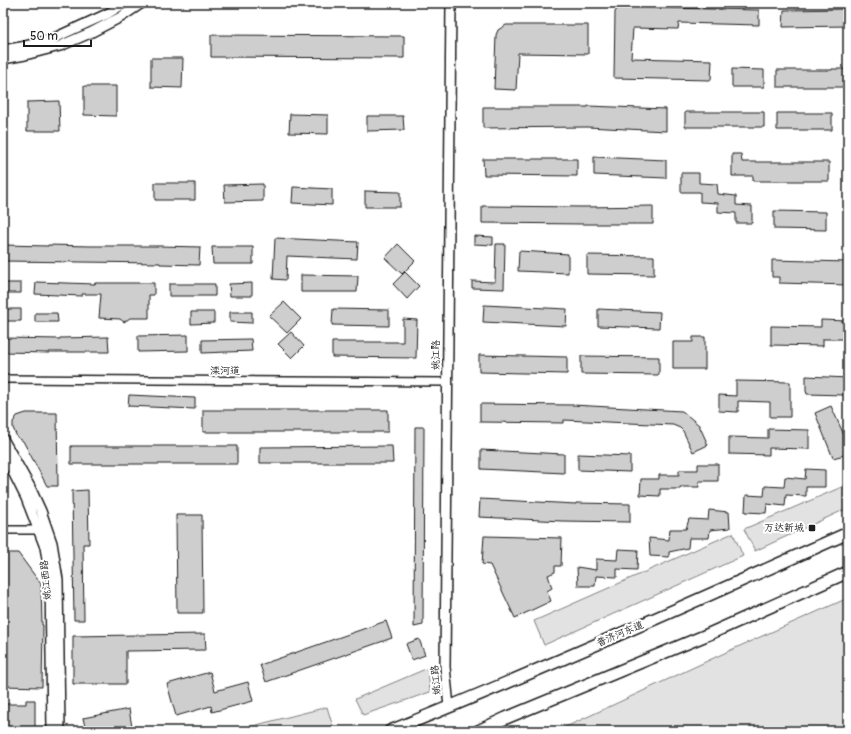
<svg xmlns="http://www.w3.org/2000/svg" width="851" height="734" font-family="Pangolin,'LXGW WenKai TC',sans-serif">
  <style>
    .green { fill: #e2e2e2; stroke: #7f7f7f }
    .building { fill: #cecece; stroke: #1c1c1c }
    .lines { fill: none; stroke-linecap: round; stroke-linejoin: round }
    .minor-casing { stroke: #1c1c1c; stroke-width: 10 }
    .tertiary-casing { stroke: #1c1c1c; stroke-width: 12 }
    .primary-casing { stroke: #1c1c1c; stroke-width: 14 }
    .minor { stroke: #fff; stroke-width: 7 }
    .tertiary { stroke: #fff; stroke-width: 9 }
    .primary { stroke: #fff; stroke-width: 11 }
    .poi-dot { fill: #1c1c1c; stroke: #fff; stroke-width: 1.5 }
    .labels { text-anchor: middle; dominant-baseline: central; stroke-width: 4; stroke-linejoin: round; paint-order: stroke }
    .street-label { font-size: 10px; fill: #1c1c1c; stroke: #fff }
    .poi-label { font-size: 10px; fill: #1c1c1c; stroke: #fff; text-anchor: end }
  </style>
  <rect width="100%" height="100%" fill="#fff"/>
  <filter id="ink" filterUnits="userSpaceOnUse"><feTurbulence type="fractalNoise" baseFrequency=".025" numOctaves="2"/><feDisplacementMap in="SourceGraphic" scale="8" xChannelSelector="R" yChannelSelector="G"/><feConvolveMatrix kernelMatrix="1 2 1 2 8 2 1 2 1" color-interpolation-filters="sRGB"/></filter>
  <g filter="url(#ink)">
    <!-- green -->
    <path class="green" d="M844 486 848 496V508L755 551 744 529Z
      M733 533 743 556 544 645 534 621Z
      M848 598V731H557L733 649Z
      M428 668 430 692 363 715 355 699Z
      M327 707 333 727 318 731H233Z"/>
    <!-- building -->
    <path class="building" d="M621 7 759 10V25L679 23 678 29 633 28 631 58 712 60 711 80 614 78 615 12 617 9Z
      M848 9V26L783 27 784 10Z
      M506 25H588V54L518 53 516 90 494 89 496 35 498 30Z
      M211 35 404 36V58L211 57Z
      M151 58H183L182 88 151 87Z
      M732 69 764 70V87H732Z
      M832 69H848V87H777V70H832Z
      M84 86H116V116L84 115Z
      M59 101 60 131H27V102Z
      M588 106 666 109V131L587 127 483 128V107H588Z
      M685 112H764V127H685Z
      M777 113H832V130H777Z
      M290 114 328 115V134L289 133Z
      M367 116H403L404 130 367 131Z
      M732 154H741L742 162H829V181H753V176H732Z
      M594 157 666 160V178L594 175Z
      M483 159H577V176L484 175Z
      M681 173H699V183L717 184 718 194 736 196V205L752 206V223H736V213L718 212V203L700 202V192H681Z
      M155 183H195V200H155Z
      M263 184V201L225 202 224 185Z
      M293 187 332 189V205L292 203Z
      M365 191 400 192V207H365Z
      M482 206 584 207 653 206V224H585L482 223Z
      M774 211 826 212V230L774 229Z
      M474 236 493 237V245L474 244Z
      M275 238 358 242 357 259 287 256 286 280 273 279Z
      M398 244 415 261 402 274 385 258Z
      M496 244H505L504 289 472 288V281L495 282Z
      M3 245 48 246V245L90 246H160L200 247 199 265 160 264V263L3 261Z
      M212 247H253V264H213Z
      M519 251 568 254V273L518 271Z
      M587 255 654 256V275L587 274Z
      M772 260 848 262V285L779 283V277H772Z
      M405 272 419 286 407 299 393 284Z
      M301 275 358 276 357 292H301Z
      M36 282 95 284V283H154V295H149V318H130L124 322 120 319 99 318 101 294H82V296L35 294Z
      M3 283H21V293H3Z
      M252 283V296H230L229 284Z
      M169 284H215V296H169Z
      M284 302 301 319 287 333 269 316Z
      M484 305 567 309 566 326 483 322Z
      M3 309H21V321H3Z
      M333 309 389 310V326L332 325Z
      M598 309 660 312 659 328 598 326Z
      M191 312H214V323L191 324Z
      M230 312H252V323L230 322Z
      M35 313H57L58 322H35Z
      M403 319 417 320 416 358 332 357V342H403Z
      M821 320 848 321V339H823V346L771 345V326L821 327Z
      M291 332 304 346 292 358 278 344Z
      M188 335V351L138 352V336Z
      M108 337 109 352H49V353L3 352V338L60 339V338Z
      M693 337H705V369H673V342H693Z
      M251 339 252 351 202 353V340Z
      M479 355 567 357V374L479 372Z
      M581 356 659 357V375L581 374Z
      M806 376 848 378V388H844V395L807 394 806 391Z
      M736 381 790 382V417H770V402L738 401V412L719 411V395L736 396Z
      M129 395 195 398V409L128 406Z
      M480 404 573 405 682 411 699 425 708 445 693 452 683 431 680 428 673 425 564 420V423L480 422Z
      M831 406 844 435 848 433V454L833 458 815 413Z
      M203 410H388V432H203Z
      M26 413H57L58 486H47L23 441 17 437 13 428V422L17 416Z
      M415 427H424L423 625 414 627Z
      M768 429 809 430V449L769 448V455L729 454V437L768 438Z
      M71 446H237V464H71Z
      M392 446 393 463H260V447Z
      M481 450 564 454V473L481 469Z
      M578 454 630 456V472L578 470Z
      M698 464H718V481H699V487H680V489H660V496L640 495 641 479H659V475H679V470H698Z
      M806 469 825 470V487H806V496L786 495 785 506 767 504 766 513 745 512 746 495 764 496 765 486 784 487 785 477 805 479Z
      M88 490 89 544H83L84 620H74L72 491Z
      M480 499 576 504V503L630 504V522L562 521 479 517Z
      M709 510 729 512 730 528 710 530 709 538H689L688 548 669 552V557L650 556 649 538 669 540 670 529H686L689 519 708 520Z
      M176 515H202L203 613H177Z
      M484 536 562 538 561 566H555V572L548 575 552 588 547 591 551 601 515 618 490 565 482 564Z
      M618 549 638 550 637 570 617 569V577L596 576 595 586H578L577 567 596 570V559L617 560Z
      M3 553H18L41 584 42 625H43L42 687 3 686Z
      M386 621 392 638 266 682 260 665Z
      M205 634 206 650 126 651V684H73V636Z
      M419 639 425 655 412 660 406 644Z
      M210 672 215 691 248 682 253 701 212 712 211 706 176 716 167 684Z
      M26 700H35V731H3V704H26Z
      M129 709 132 727 111 731H86L83 718Z"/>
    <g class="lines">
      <!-- minor casing -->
      <g class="minor-casing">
        <path id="minor" d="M3 379 447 382
          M3 530H38"/>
      </g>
      <!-- tertiary casing -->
      <g class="tertiary-casing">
        <path id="tertiary" d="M3 50 21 47 52 39 107 14 125 3
          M3 59 25 55 60 46 90 33 121 17 142 3
          M3 439 30 487 41 511 52 543 58 580 60 731
          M3 454 12 470 26 498 45 547 50 577 52 731
          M449 707 445 667 451 3"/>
      </g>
      <!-- primary casing -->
      <g class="primary-casing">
        <path id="primary" d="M390 731C544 669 696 601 848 533
          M478 731 506 718 709 634 848 572"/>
      </g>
      <!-- minor -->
      <use href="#minor" class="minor"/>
      <!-- tertiary -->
      <use href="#tertiary" class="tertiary"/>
      <!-- primary -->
      <use href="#primary" class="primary"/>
    </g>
  </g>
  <!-- markers -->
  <rect class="poi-dot" x="808" y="524" width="8" height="8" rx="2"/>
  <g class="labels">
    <!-- street labels -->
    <g class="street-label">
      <text transform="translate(436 355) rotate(-90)">姚江路</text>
      <text x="225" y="371">滦河道</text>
      <text transform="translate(46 580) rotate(-95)">姚江西路</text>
      <text transform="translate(620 634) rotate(-23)">普济河东道</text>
      <text transform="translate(436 680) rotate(-95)">姚江路</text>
    </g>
    <!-- poi labels -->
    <g class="poi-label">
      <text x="804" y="528">万达新城</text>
    </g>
  </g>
  <!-- margin -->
  <rect width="851" height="734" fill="none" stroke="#fff" stroke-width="16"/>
  <rect x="8" y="8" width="835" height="718" fill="none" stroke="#1c1c1c" stroke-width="1.5" filter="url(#ink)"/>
  <!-- scale -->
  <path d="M24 40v6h67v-6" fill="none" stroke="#1c1c1c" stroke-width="2"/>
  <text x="30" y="40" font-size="12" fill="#1c1c1c" stroke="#ffffff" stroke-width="3" paint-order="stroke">50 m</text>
</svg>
